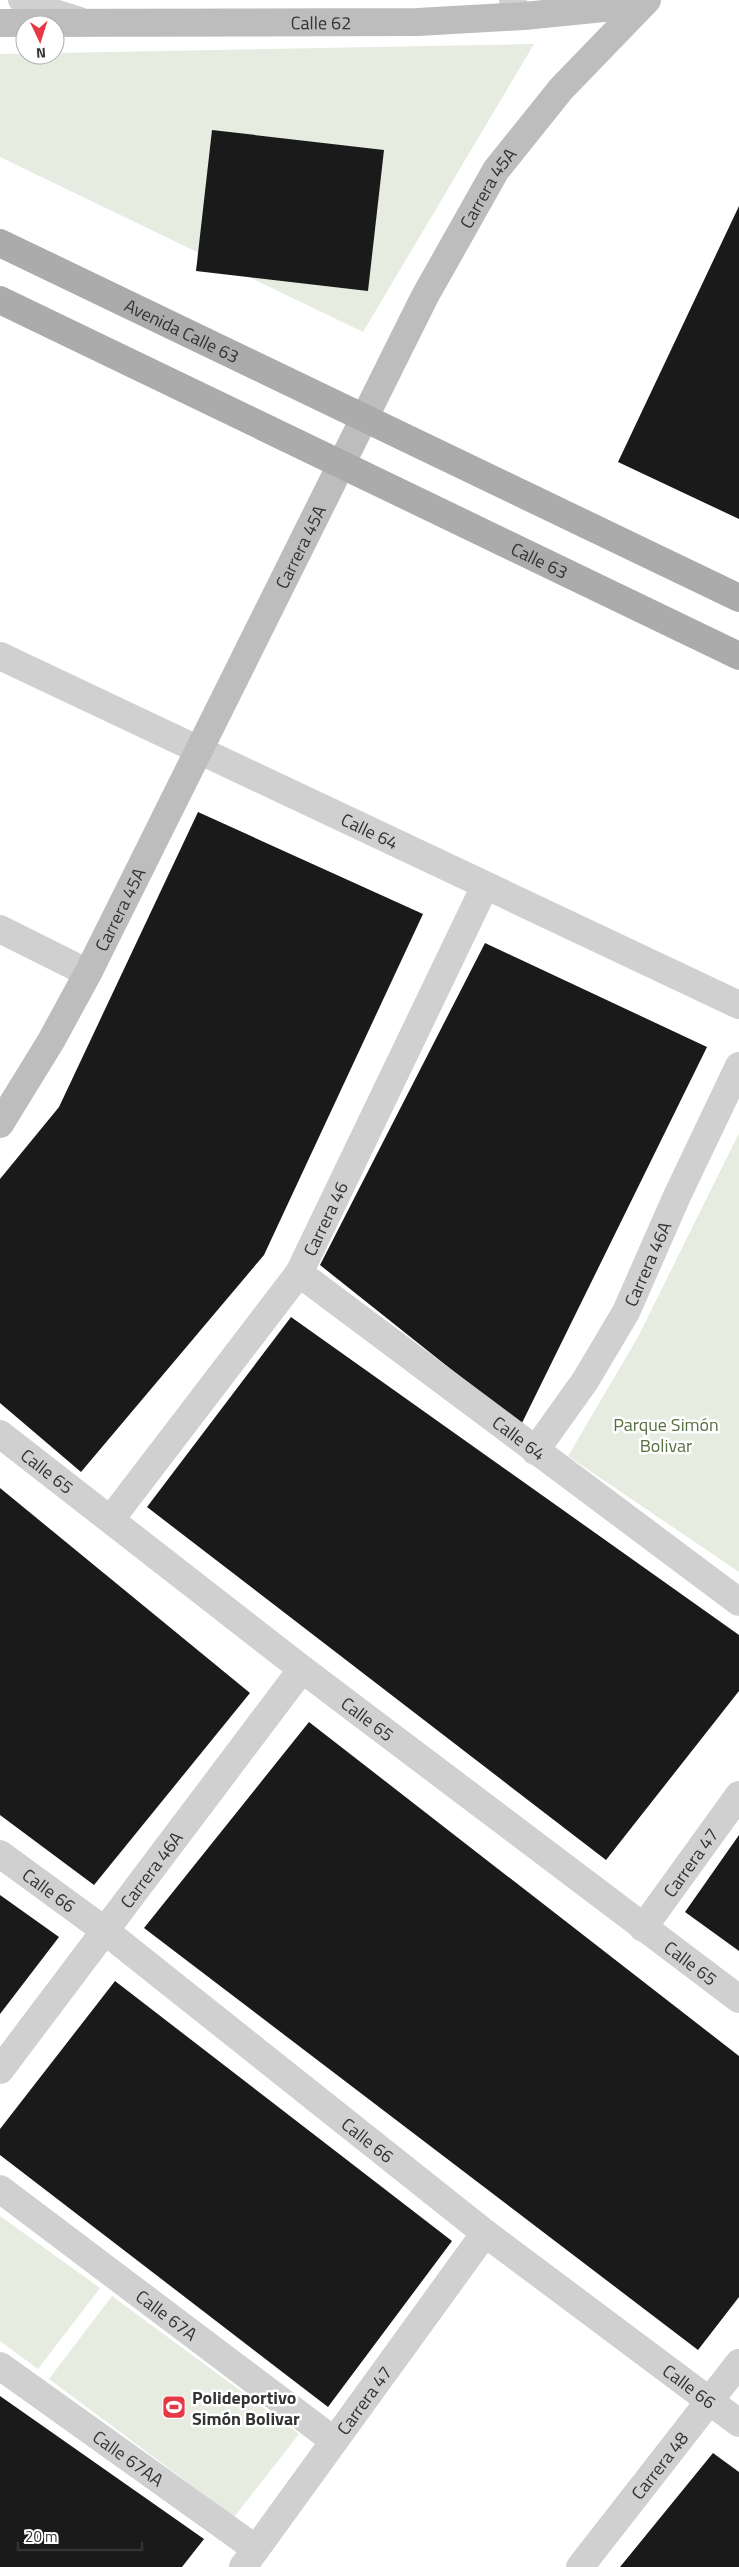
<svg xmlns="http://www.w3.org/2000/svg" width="739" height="2567" font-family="'Titillium Web',sans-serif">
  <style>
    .green { fill: #e6ecdf }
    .building { fill: #1a1a1a }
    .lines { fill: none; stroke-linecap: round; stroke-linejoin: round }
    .lane { stroke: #d0d0d0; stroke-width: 24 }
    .street { stroke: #d0d0d0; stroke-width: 28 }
    .secondary { stroke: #bdbdbd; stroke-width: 28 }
    .primary { stroke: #ababab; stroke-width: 28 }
    .labels { text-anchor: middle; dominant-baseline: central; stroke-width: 5; stroke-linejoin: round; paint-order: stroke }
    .street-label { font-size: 18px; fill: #333; stroke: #fff }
    .park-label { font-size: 18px; fill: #56703f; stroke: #fff }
    .poi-label { font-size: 18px; font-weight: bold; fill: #333; stroke: #fff; text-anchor: start }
  </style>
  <rect width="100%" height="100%" fill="#fff"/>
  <!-- green -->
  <path class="green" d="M534 44 363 332 0 157V54Z
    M739 1133V1572L568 1456 638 1337Z
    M0 2216 100 2288 38 2369 0 2341Z
    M112 2296 299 2434 234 2517 49 2379Z"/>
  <!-- building -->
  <path class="building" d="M212 130 384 150 368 291 196 271Z
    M739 206V519L618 462Z
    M198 812 423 914 264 1255 81 1472 0 1403V1179L59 1107Z
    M485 943 707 1047 521 1425 320 1265Z
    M291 1317 739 1635V1691L606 1860 147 1507Z
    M0 1488 250 1693 94 1885 0 1815Z
    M309 1722 739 2056V2297L698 2350 144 1928Z
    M739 1835V1951L685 1912Z
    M0 1895 59 1937 0 2014Z
    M115 1981 452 2241 328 2407 0 2155V2129Z
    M0 2396 204 2539 182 2567H0Z
    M713 2453 739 2472V2567H620Z"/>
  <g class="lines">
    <!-- lane -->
    <path class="lane" d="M20 0 80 19
      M511 0 524 16"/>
    <!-- street -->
    <g class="street">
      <path id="s1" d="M0 656 739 1005"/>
      <path d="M0 929 88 973"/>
      <path id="s2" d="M299 1273 739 1602"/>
      <path id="s3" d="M0 1434 302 1669 739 1999"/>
      <path id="s4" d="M535 1451 585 1381 626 1312 677 1196 739 1066"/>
      <path id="s5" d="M111 1519 299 1273 485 886"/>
      <path id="s6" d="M0 1854 104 1930 485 2233 739 2423"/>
      <path id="s7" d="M643 1928 739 1795"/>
      <path id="s8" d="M0 2070 302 1669"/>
      <path id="s9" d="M0 2189 333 2440"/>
      <path id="s10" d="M0 2366 256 2549"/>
      <path id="s11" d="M243 2567 485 2233"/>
      <path id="s12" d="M580 2567 739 2363"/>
    </g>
    <!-- secondary -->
    <g class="secondary">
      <path id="s13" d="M0 23 418 22 524 16 643 4"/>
      <path id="s14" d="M0 1124 51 1041 88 973 425 296 496 170 561 89 647 0"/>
    </g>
    <!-- primary -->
    <g class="primary">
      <path id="s15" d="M0 243 739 598"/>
      <path id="s16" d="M0 300 739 656"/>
    </g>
  </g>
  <!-- icons -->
  <defs>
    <g id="stadium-square" transform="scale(1.25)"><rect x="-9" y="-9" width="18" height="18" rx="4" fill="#e63946" stroke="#fff"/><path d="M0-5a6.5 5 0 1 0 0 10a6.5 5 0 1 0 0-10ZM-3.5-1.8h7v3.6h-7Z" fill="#fff"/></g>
  </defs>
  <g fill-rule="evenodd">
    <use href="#stadium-square" x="174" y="2407"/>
  </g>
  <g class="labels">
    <!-- street labels -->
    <g class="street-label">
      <text stroke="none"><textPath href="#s13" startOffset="321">Calle 62</textPath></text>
      <text stroke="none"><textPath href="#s14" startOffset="1056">Carrera 45A</textPath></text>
      <text stroke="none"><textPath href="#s15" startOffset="202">Avenida Calle 63</textPath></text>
      <text stroke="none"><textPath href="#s14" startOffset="651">Carrera 45A</textPath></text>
      <text stroke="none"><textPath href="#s16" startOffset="599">Calle 63</textPath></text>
      <text stroke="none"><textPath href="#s1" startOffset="409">Calle 64</textPath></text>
      <text stroke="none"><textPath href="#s14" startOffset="246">Carrera 45A</textPath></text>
      <text stroke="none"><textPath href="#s5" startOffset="370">Carrera 46</textPath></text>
      <text stroke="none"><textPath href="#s4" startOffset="219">Carrera 46A</textPath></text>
      <text stroke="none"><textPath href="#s2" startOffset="275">Calle 64</textPath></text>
      <text stroke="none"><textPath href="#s3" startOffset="60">Calle 65</textPath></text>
      <text stroke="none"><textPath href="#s3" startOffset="465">Calle 65</textPath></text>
      <text stroke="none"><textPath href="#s7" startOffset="81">Carrera 47</textPath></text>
      <text stroke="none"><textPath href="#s8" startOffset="251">Carrera 46A</textPath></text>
      <text stroke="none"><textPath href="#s6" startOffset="61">Calle 66</textPath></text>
      <text stroke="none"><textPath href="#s3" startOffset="870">Calle 65</textPath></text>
      <text stroke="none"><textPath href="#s6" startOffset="466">Calle 66</textPath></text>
      <text stroke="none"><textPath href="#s9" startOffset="209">Calle 67A</textPath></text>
      <text stroke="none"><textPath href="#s6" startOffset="871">Calle 66</textPath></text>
      <text stroke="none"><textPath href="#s11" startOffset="206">Carrera 47</textPath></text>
      <text stroke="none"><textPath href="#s10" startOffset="158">Calle 67AA</textPath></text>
      <text stroke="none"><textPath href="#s12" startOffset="129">Carrera 48</textPath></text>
    </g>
    <!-- park labels -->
    <g class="park-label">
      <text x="666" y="1424">Parque Simón<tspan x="666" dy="21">Bolivar</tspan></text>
    </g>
    <!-- poi labels -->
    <g class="poi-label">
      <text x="192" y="2397">Polideportivo<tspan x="192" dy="21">Simón Bolivar</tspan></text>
    </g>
  </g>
  <!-- north arrow -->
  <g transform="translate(40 40) rotate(176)"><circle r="24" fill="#ffffff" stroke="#adadad"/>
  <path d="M0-4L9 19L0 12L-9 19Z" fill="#e63946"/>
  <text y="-8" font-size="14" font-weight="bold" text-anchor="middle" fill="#333333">N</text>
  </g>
  <!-- scale -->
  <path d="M18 2542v8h124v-8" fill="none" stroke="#333333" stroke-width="2.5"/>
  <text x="25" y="2542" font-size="15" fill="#333333" stroke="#ffffff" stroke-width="4" paint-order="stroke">20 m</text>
</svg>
